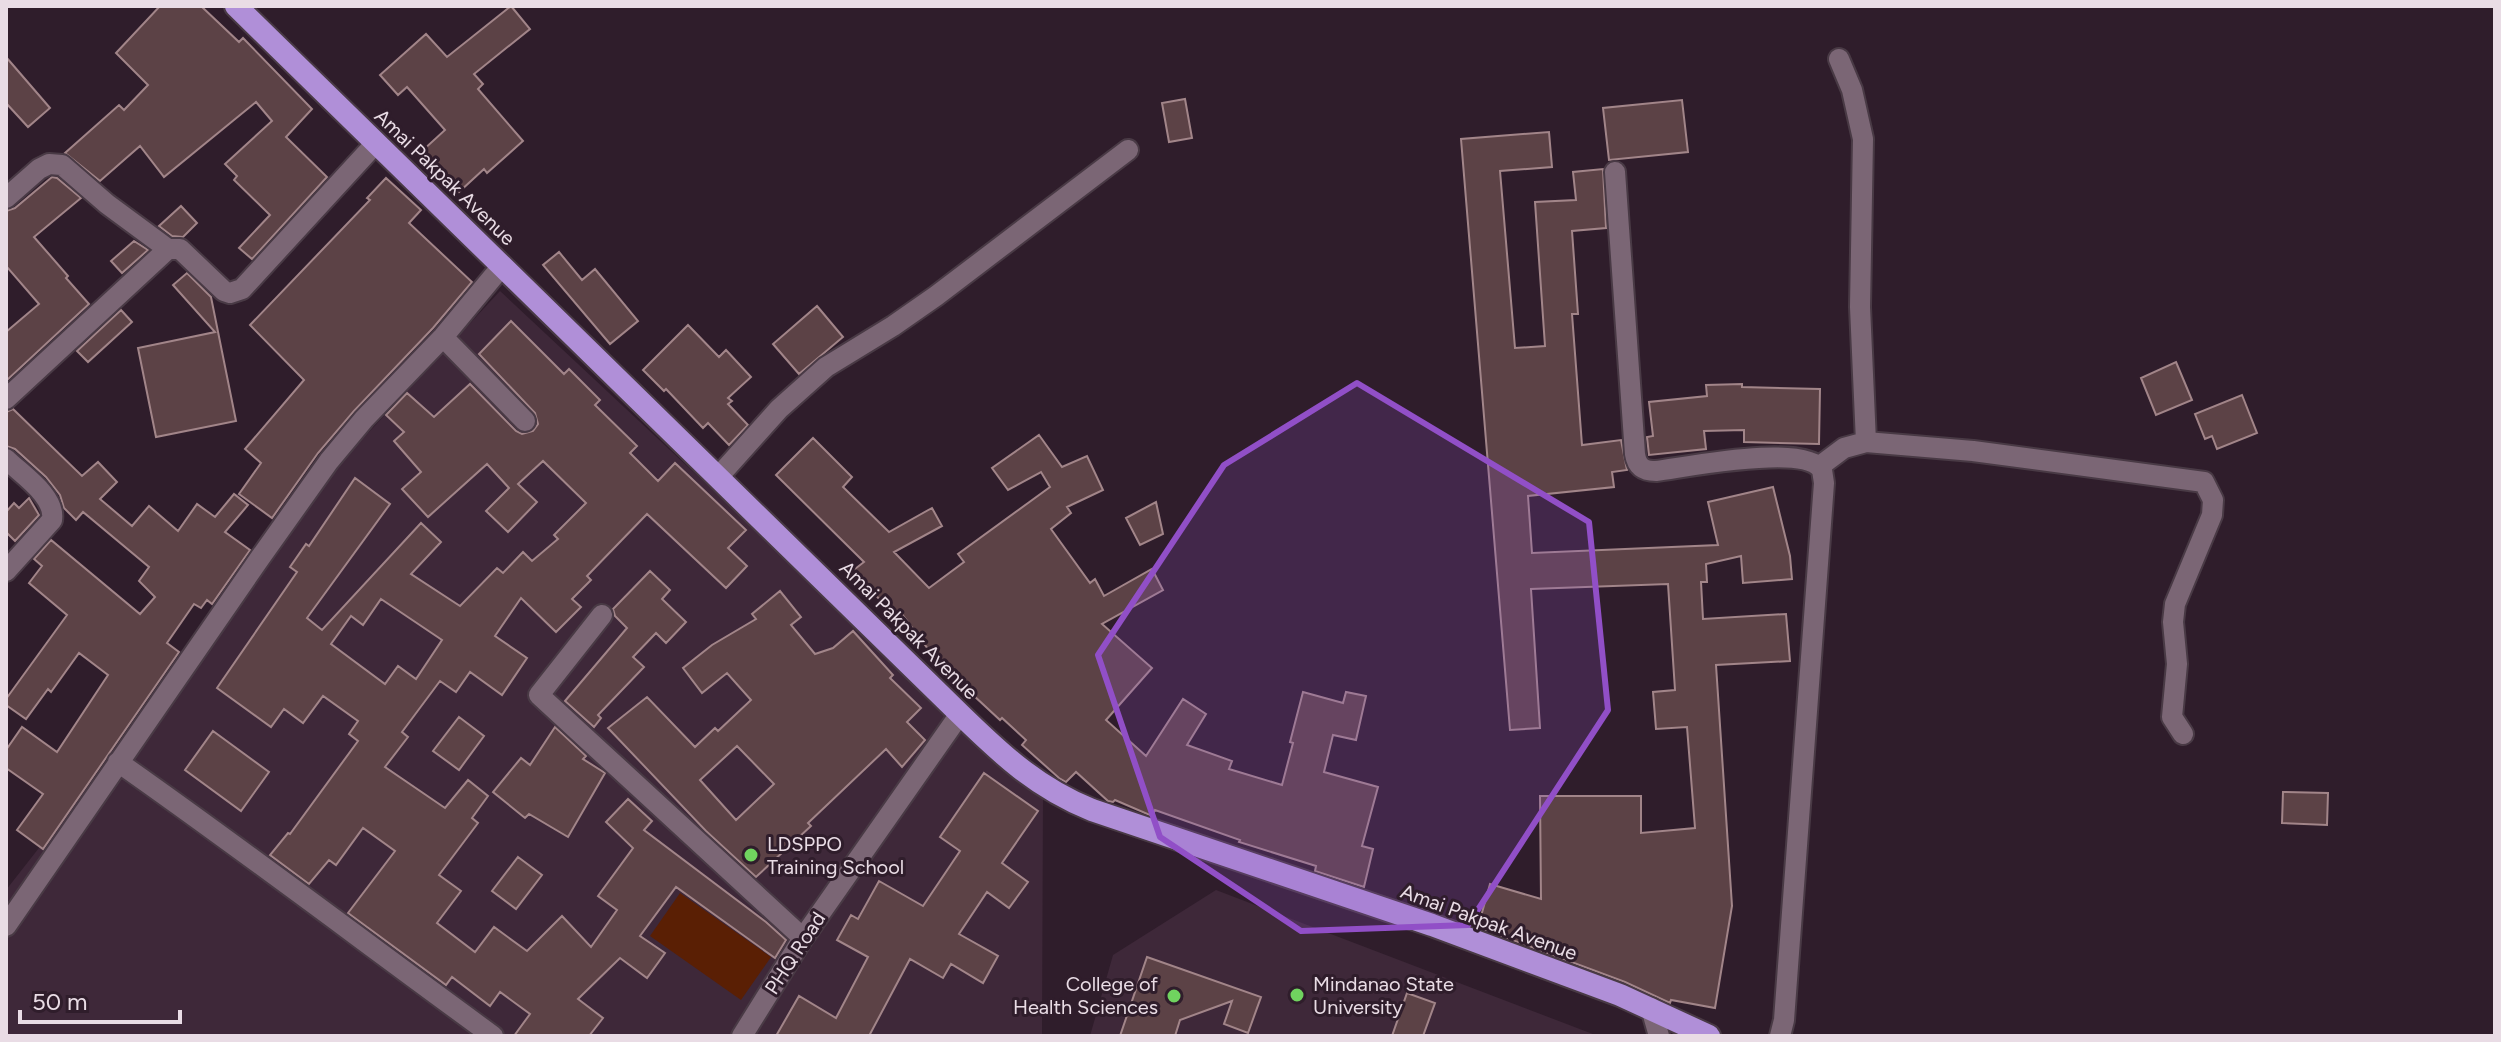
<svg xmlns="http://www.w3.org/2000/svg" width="2501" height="1042" font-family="Figtree,sans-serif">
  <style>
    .built { fill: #3e2839 }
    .green { fill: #5a1f04 }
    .building { fill: #5c4246; stroke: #a28589; stroke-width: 2; fill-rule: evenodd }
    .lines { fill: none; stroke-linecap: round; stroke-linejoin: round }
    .minor-casing { stroke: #493a45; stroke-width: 24 }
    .trunk-casing { stroke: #493a45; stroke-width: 26 }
    .minor { stroke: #7b6675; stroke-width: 20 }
    .trunk { stroke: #b08fd8; stroke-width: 22 }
    .marked { fill: #914fc7; fill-opacity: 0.2; stroke: #914fc7; stroke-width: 6; stroke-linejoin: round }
    .poi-dot { fill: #70d35f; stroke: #2f1d2b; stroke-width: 3 }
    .labels { text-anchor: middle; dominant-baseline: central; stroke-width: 6; stroke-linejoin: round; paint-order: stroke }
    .street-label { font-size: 20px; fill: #e9dce5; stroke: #2f1d2b }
    .poi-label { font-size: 20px; fill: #e9dce5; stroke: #2f1d2b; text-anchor: start }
  </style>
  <rect width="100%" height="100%" fill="#2f1d2b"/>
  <!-- built -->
  <path class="built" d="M500 291 1043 799 1042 1036H6V890L343 460Z
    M1216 890 1598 1036H1090L1113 955Z"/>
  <!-- green -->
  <path class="green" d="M680 893 771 957 741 1000 650 936Z"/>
  <!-- building -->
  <path class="building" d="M160 6H201L239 42 243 38 312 109 286 137 327 177 252 259 239 248 270 215 234 180 237 176 225 164 272 121 256 102 164 177 140 146 100 181 65 153 119 105 124 110 148 85 116 53Z
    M511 6 530 29 474 74 483 84 478 89 523 141 487 173 484 169 459 192 422 151 445 130 407 87 398 95 380 75 426 34 447 57Z
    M6 57 50 108 28 127 6 103Z
    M1185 99 1192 138 1169 142 1162 103Z
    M1682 100 1688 152 1609 160 1603 108Z
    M1549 132 1552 167 1500 171 1515 348 1545 346 1535 202 1576 200 1573 172 1603 169 1606 228 1572 231 1578 314H1572L1582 445 1621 440 1627 470 1612 472 1614 487 1528 496 1532 553 1718 545 1708 502 1773 487 1790 556 1792 579 1743 583 1741 556 1706 564 1707 582H1701L1703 619 1786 614 1790 661 1716 665 1732 906 1715 1008 1671 1000 1670 1003 1625 982 1478 927 1490 884 1541 899 1540 796H1641V833L1695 828 1687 727 1656 729 1653 692 1675 690 1668 584 1531 589 1540 728 1510 730 1461 139Z
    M52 177 57 178 81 198 34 237 68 276 66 278 89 304 6 381V332L39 304 6 266V211L15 208Z
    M386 178 421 210 409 223 472 282 433 328 354 411 318 453 272 518 239 494 261 463 245 449 304 380 250 325 370 200 367 198Z
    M181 206 197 223 183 237 172 236 159 226Z
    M134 241 148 250 122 273 111 261Z
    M559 252 582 280 595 269 638 321 610 344 543 265Z
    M187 273 211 297 236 421 156 437 138 348 215 332 173 285Z
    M817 306 843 337 799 374 773 344Z
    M121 310 132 322 88 362 77 351Z
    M511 321 564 374 569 369 600 400 595 405 637 446 630 453 658 481 675 463 746 530 728 548 747 566 726 588 647 514 587 576 591 580 572 599 581 607 556 632 521 598 495 636 527 658 502 695 470 672 456 692 440 681 402 732 408 737 385 767 445 808 468 780 488 796 472 818 478 823 439 875 461 891 437 923 475 952 494 927 527 951 562 916 591 947 617 910 598 896 633 848 606 822 628 799 652 821 644 830 766 922 786 940 775 958 676 887 640 936 665 953 647 978 620 958 578 999 603 1018 589 1036H514L530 1014 500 992 490 1006 452 977 446 985 348 913 395 851 363 828 336 865 329 860 309 884 270 855 288 833 290 834 358 741 349 734 358 721 323 696 303 723 284 709 271 727 217 688 297 572 290 567 306 544 309 546 355 478 390 504 307 618 322 630 421 523 441 542 411 574 460 606 497 568 503 573 523 552 532 561 558 539 554 535 586 503 543 461 518 484 537 502 508 532 486 511 509 488 487 464 428 517 402 489 421 472 394 441 404 432 386 415 407 393 434 417 470 384 516 431 522 434 533 431 538 424 535 413 479 354ZM381 599 442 640 416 679 398 666 385 684 331 644 351 616 363 625Z
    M688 325 719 357 726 350 751 377 728 398 732 401 728 404 748 425 729 445 708 423 703 428 666 389 664 391 643 370Z
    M2176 362 2192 400 2156 415 2141 378Z
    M1742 384V387L1820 389 1819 444 1744 442V430L1704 431 1706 449 1649 455 1647 437 1653 436 1649 402 1707 396 1706 385Z
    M2242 395 2257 433 2217 449 2212 436 2205 439 2195 414Z
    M13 409 82 476 98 462 117 482 100 499 132 526 149 506 178 531 197 504 215 517 234 494 248 505 225 532 250 550 212 604 207 600 201 608 194 604 167 643 179 652 43 849 17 830 43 794 6 768V750L22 727 57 752 108 675 79 653 51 692 48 689 26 719 6 705V699L67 615 29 583 42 566 34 559 51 540 140 614 155 597 139 581 149 567 83 512 76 520 64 508 60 495 46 477 15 449 6 446V412Z
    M1039 435 1062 467 1087 456 1103 490 1067 507 1071 513 1051 529 1090 583 1095 579 1104 596 1152 569 1163 590 1102 624 1152 668 1106 720 1146 756 1183 699 1206 714 1187 745 1232 761 1229 769 1282 785 1293 743 1290 742 1303 692 1343 703 1346 692 1366 696 1356 740 1333 735 1324 772 1378 787 1362 846 1373 849 1364 887 1315 871 1316 866 1239 842 1240 840 1155 810 1152 816 1115 800 1113 802 1108 801 1076 772 1066 782 1059 778 1022 745 1026 740 1002 718 1000 720 959 682 958 683 934 657 899 610 894 613 851 572 864 562 776 475 813 438 852 477 843 487 889 532 932 508 942 526 894 552 929 588 964 562 958 554 1050 487 1041 472 1008 490 992 468Z
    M29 498 39 515 15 541 6 532V512L14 503 19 508Z
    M1156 502 1163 534 1140 545 1126 518Z
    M650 571 670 590 662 599 686 622 666 643 656 633 633 657 644 667 598 715 601 718 594 727 565 701 627 628 615 616 613 609Z
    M780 591 801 617 791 625 815 654 833 648 853 631 893 675 890 678 921 708 907 722 925 740 902 767 886 749 808 823 811 826 756 877 706 831 608 728 647 697 695 747 715 728 718 731 751 700 727 673 702 693 683 668 712 645 756 619 752 614ZM737 746 774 784 736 820 700 780Z
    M459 717 484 736 459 770 433 751Z
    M555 727 586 756 583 759 605 773 568 837 529 814 525 818 493 792 521 758 530 765Z
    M213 731 269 772 241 811 185 770Z
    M984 773 1038 811 1002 863 1028 882 1009 908 987 892 959 934 998 956 983 983 951 964 943 978 910 959 869 1036H776L799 996 836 1018 868 957 837 940 851 915 858 919 879 881 923 906 960 851 940 837Z
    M2283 792 2328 793 2327 825 2282 823Z
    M518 857 542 875 516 909 492 891Z
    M1147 957 1261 997 1248 1033 1224 1024 1232 1001 1180 1020 1175 1036H1120Z
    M1407 993 1435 1003 1423 1036H1392Z"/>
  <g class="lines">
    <!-- minor casing -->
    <g class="minor-casing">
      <path id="minor" d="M1839 59 1852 90 1863 139 1860 307 1866 442
        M1615 172 1635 454C1637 467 1643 471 1656 471 1688 467 1804 443 1822 470L1824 483 1784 1020 1780 1036
        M6 198 39 169 49 164 62 165 107 204 168 249
        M443 337 525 421
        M6 399 168 249H180L224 291 230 293 242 289 376 143
        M6 459C21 474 56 496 52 520L6 571
        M1820 466 1844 448 1866 442 1973 451 2204 482 2213 500 2212 515 2175 604 2173 622 2177 664 2172 717 2183 734
        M719 476 779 409 826 367 893 326 936 296 1128 150
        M602 615 539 695 803 938
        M118 762C245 851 368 945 493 1036
        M6 926 260 558 329 461 364 419 443 337 502 266
        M1651 1008 1659 1036
        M742 1036 803 938 960 714"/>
    </g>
    <!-- trunk casing -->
    <g class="trunk-casing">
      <path id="trunk" d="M236 6 960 714C1001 754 1037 788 1092 810L1432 925 1620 995 1709 1036"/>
    </g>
    <!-- minor -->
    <use href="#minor" class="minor"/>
    <!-- trunk -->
    <use href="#trunk" class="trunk"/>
  </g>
  <!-- marked area -->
  <path class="marked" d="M1357 383 1589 522 1608 710 1468 925 1301 931 1160 837 1098 655 1224 465Z"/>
  <!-- markers -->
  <g class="poi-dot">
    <circle cx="751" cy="855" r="8"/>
    <circle cx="1297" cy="995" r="8"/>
    <circle cx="1174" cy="996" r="8"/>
  </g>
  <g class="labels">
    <!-- street labels -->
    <g class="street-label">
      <text transform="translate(445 177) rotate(44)">Amai Pakpak Avenue</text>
      <text transform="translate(909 630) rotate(45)">Amai Pakpak Avenue</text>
      <text transform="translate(1489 922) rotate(20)">Amai Pakpak Avenue</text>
      <text transform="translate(795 953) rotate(-57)">PHQ Road</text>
    </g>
    <!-- poi labels -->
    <g class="poi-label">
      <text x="767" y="844">LDSPPO<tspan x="767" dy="23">Training School</tspan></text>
      <text x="1158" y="984" text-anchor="end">College of<tspan x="1158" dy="23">Health Sciences</tspan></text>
      <text x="1313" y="984">Mindanao State<tspan x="1313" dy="23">University</tspan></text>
    </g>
  </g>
  <!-- border -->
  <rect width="2501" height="1042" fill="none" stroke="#e9dce5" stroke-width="16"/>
  <!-- scale -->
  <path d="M20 1010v12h160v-12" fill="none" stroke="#e9dce5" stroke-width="4"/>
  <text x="32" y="1010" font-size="24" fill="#e9dce5" stroke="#2f1d2b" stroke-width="6" paint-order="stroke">50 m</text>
</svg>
